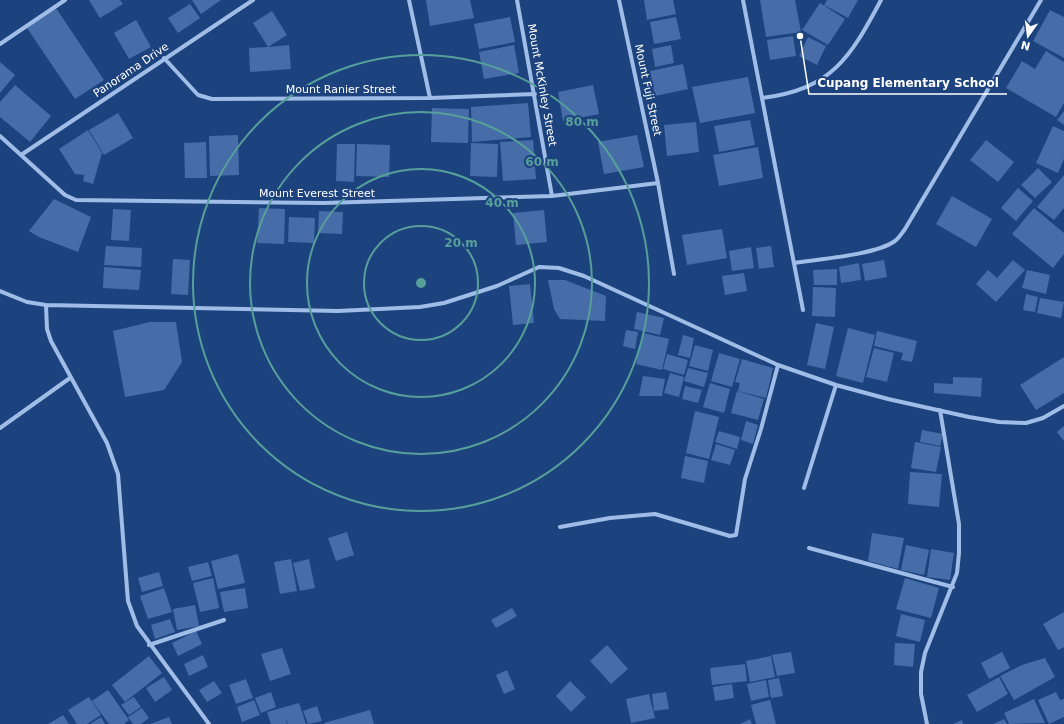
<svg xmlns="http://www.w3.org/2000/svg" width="1064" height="724" font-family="'DejaVu Sans',sans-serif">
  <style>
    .building { fill: #466da7 }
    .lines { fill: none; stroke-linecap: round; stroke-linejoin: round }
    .minor { stroke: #a0bde8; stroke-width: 4 }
    .ring { fill: none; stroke: #579f9a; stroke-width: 2 }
    .labels { text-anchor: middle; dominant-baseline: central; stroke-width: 4; stroke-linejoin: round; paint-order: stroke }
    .street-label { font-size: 11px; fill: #fff; stroke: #1d437e }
    .centre { fill: #579f9a; stroke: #1d437e; stroke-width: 2 }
    .ring-label { font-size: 12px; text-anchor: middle; font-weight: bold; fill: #579f9a; stroke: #1d437e; stroke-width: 4; stroke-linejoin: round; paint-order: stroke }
    .leader { fill: none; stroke: #fff; stroke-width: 1.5 }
    .callout-dot { fill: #fff; stroke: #1d437e; stroke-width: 1.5 }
    .callout-label { font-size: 12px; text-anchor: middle; font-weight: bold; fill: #fff; stroke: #1d437e; stroke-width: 4; stroke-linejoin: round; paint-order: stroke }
  </style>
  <rect width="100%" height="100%" fill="#1d437e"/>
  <!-- building -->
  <path class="building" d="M89 0H120L123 4 100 18Z
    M192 0H221L201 14Z
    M426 0H470L474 18 430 26Z
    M644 0H673L676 14 647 20Z
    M760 0H795L801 32 766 37Z
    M827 0H858L848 18 824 5Z
    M820 3 845 19 828 45 802 30Z
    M190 4 200 18 178 33 168 18Z
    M56 8 104 80 75 99 27 28Z
    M1050 10 1064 17V58L1033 41Z
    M272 11 287 35 268 47 289 45 291 69 250 72 249 48 268 47 253 23Z
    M510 17 515 42 479 49 474 24Z
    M676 17 681 39 654 44 650 22Z
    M136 20 151 47 129 59 114 33Z
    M793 36 796 56 770 60 767 40Z
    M808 37 826 46 817 65 799 56Z
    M514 45 519 73 484 79 479 52Z
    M671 45 674 63 655 67 652 49Z
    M1046 51 1064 62V103L1056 117 1006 88 1022 61 1035 69Z
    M0 62 15 75 0 93Z
    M683 64 688 89 655 96 650 71Z
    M748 77 755 113 700 123 692 87Z
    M15 85 51 116 30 142 0 117V102Z
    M593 85 599 114 563 121 558 92Z
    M528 103 531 137 472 142 471 107Z
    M432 108 469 109 468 143 431 142Z
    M1064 111V125L1057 120Z
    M118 113 133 138 104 155 89 130Z
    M750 120 755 145 719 152 714 126Z
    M696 122 699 152 667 156 664 125Z
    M1053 126 1064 131V159L1058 173 1036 163Z
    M88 130 102 153 93 184 83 181 84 175 75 174 59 149Z
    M238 135 239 175 210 176 209 136Z
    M637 135 644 167 604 174 598 142Z
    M533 140 536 179 503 181 500 142Z
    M986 140 1014 162 998 182 970 160Z
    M206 142 207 178H185L184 143Z
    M471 143 498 144 497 177 470 176Z
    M337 144H355L354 182 336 181Z
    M357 144 390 145 389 177 356 176Z
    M758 147 763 178 719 186 713 155Z
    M1038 168 1052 182 1035 198 1021 185Z
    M1064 175V208L1054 220 1037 207Z
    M1018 188 1033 201 1016 221 1001 208Z
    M952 196 992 219 976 247 936 224Z
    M54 199 91 217 78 252 39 237 29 231Z
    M259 208 285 209 284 244 257 243Z
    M1034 208 1064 233V254L1053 268 1012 234Z
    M113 209 131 210 129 241 111 240Z
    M544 210 547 242 516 245 513 213Z
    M319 211 343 212 342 234 318 233Z
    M289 217 315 218 314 243 288 242Z
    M722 229 727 258 687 265 682 235Z
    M106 246 142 248 141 267 104 265Z
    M771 246 774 267 759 269 756 248Z
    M751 247 754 268 732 271 729 251Z
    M173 259 190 260 188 295 171 294Z
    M884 260 887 277 865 281 862 264Z
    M1013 260 1025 270 996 302 976 284 988 270 997 278Z
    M859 263 861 280 841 283 839 267Z
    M104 267 141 270 139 290 103 288Z
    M837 269V285H814L813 270Z
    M1027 270 1050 275 1046 294 1022 288Z
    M744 273 747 291 725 295 722 276Z
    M548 280H565L606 296 605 321 560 319 554 309Z
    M530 284 534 323 513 325 509 286Z
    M813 287 836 288 835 317 812 316Z
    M1026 294 1038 297 1035 312 1023 310Z
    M1040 298 1064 302 1061 318 1037 313Z
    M637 312 664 318 660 335 634 329Z
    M150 322H176L182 362 164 390 125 397 113 331Z
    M816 323 834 327 825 369 807 365Z
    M848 328 875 335 863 383 836 376Z
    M626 330 638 332 635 349 623 346Z
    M877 331 917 341 912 362 901 360 903 353 874 346Z
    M643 333 669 339 662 370 636 364Z
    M683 335 694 338 690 358 678 355Z
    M695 345 713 350 708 371 689 366Z
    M874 348 894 353 887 382 866 377Z
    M719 353 740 359 732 387 711 381Z
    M667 354 688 360 684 375 663 369Z
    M1064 357V393L1036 410 1020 385Z
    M742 359 773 368 766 398 738 391 740 383 735 382Z
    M688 368 708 373 704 387 684 381Z
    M670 373 684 377 679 397 664 393Z
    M643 376 665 379 662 396H639Z
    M953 377 982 378 981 397 934 393V383L953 384Z
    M710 383 730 389 724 413 703 407Z
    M685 386 702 390 698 403 682 399Z
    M737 391 764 399 758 420 731 413Z
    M695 411 719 417 709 459 686 453Z
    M746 421 758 425 753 444 741 440Z
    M1064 426V441L1057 432Z
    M922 430 943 434 940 446 920 442Z
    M719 431 740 437 737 449 715 442Z
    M915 442 941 447 936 472 911 468Z
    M716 444 735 450 730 465 711 460Z
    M685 456 708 461 704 483 681 478Z
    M910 472 942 474 939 507 908 504Z
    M347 532 354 555 336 561 328 538Z
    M872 533 904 538 898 569 868 561Z
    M906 545 929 550 924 575 901 570Z
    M931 549 954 553 950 580 927 577Z
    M238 554 245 583 218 589 211 561Z
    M291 559 297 591 280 594 274 562Z
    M309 559 315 588 300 591 293 563Z
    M208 562 212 576 192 581 188 567Z
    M159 572 163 586 142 592 138 578Z
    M213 578 219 608 200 612 193 583Z
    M905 578 939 588 931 618 896 609Z
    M164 588 172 612 148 619 140 596Z
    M245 588 248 608 224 612 220 592Z
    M195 605 199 626 177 630 173 609Z
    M512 608 517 616 496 628 491 620Z
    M1064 612V647L1058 650 1043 624Z
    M901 614 925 620 920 642 896 636Z
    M170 619 175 632 155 639 151 625Z
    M196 631 202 644 178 656 172 643Z
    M895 643 915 644 913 667 894 665Z
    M607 645 628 669 611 684 590 661Z
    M282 648 291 674 270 681 261 654Z
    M791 652 795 673 777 676 772 655Z
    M1002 652 1010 668 989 679 981 663Z
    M203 655 208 667 189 676 184 664Z
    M149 656 162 673 125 702 112 685Z
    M771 656 775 677 750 682 746 661Z
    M1045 658 1055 677 1014 700 1000 676 1022 665Z
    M745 664 747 681 712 685 710 668Z
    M507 670 515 689 504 694 496 675Z
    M164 677 172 690 155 702 146 688Z
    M999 677 1008 694 977 712 967 695Z
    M779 678 783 696 771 698 768 680Z
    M246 679 253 698 236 704 229 685Z
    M766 680 769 697 751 701 747 684Z
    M214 681 222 693 207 702 199 690Z
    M570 681 586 697 571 712 556 696Z
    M732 684 734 698 715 701 713 687Z
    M108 690 129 720 124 724H109L92 701Z
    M271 692 276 707 261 713 255 698Z
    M666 692 669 709 654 711 652 694Z
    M1056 692 1060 700 1064 699V717L1049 724 1038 700Z
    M649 694 655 718 631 723 626 699Z
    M89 697 101 715 87 724H77L68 710Z
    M134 697 141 707 129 715 121 705Z
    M1034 699 1045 723 1009 724 1004 713Z
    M254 700 260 715 242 722 237 707Z
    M770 700 776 724H756L751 705Z
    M299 703 306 724H288L285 717 287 724H271L267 712Z
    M317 706 322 721 308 724 303 711Z
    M142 708 149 718 141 724H133L128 717Z
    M370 710 374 724H325L324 723Z
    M63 715 69 724H48Z
    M101 717 105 724H90Z
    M169 717 172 724H150Z
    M750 719 752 724H740Z
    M1004 719 1007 724H993Z
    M962 720 963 724H953Z"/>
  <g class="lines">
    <!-- minor -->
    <path class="minor" d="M409 0 430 98
      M517 0 552 196
      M619 0 658 183 674 274
      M743 0 803 310
      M0 44 65 0
      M164 58 198 95 212 99 430 98 535 94
      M762 98C832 89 850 58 881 0
      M0 136 65 195 76 200 324 203 552 196 658 183
      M21 155 253 0
      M794 263C820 259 875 255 895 241 899 238 902 233 905 229L1041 0
      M0 291 27 302 46 305 338 311 420 307 444 303 497 286 539 267 559 268 584 276 778 365 836 385 888 399 969 417 999 422 1026 423 1043 418 1064 406
      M46 305 47 329 51 341 107 443 118 474 128 601 137 626 209 724
      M0 428 70 378
      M804 488 836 385
      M560 527 610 518 655 514 730 536 736 535 745 479 761 429 778 365
      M809 548 953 587
      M149 645 224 620
      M927 724 921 694V672L925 653 957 573 959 553V524L940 410"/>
  </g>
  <!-- distance rings -->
  <g class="ring">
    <circle cx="421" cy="283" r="57"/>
    <circle cx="421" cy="283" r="114"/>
    <circle cx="421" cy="283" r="171"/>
    <circle cx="421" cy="283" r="228"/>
  </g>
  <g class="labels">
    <!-- street labels -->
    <g class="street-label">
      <text transform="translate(131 70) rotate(-34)">Panorama Drive</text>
      <text transform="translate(542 85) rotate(80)">Mount McKinley Street</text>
      <text x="341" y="89">Mount Ranier Street</text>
      <text transform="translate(648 90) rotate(78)">Mount Fuji Street</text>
      <text x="317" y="193">Mount Everest Street</text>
    </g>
  </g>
  <circle cx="421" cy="283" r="6" class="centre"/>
  <g class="ring-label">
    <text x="582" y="126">80 m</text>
    <text x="542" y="166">60 m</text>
    <text x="502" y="207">40 m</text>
    <text x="461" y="247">20 m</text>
  </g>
  <!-- callouts -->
  <path class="leader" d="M800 36L809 94H1007"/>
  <circle class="callout-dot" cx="800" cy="36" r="4"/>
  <g class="callout-label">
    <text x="908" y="87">Cupang Elementary School</text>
  </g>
  <!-- north arrow -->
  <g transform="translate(1028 36) rotate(194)" stroke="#1d437e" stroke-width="3" paint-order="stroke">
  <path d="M0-3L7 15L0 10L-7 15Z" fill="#ffffff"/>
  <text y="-6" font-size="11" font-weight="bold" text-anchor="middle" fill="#ffffff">N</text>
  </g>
</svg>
